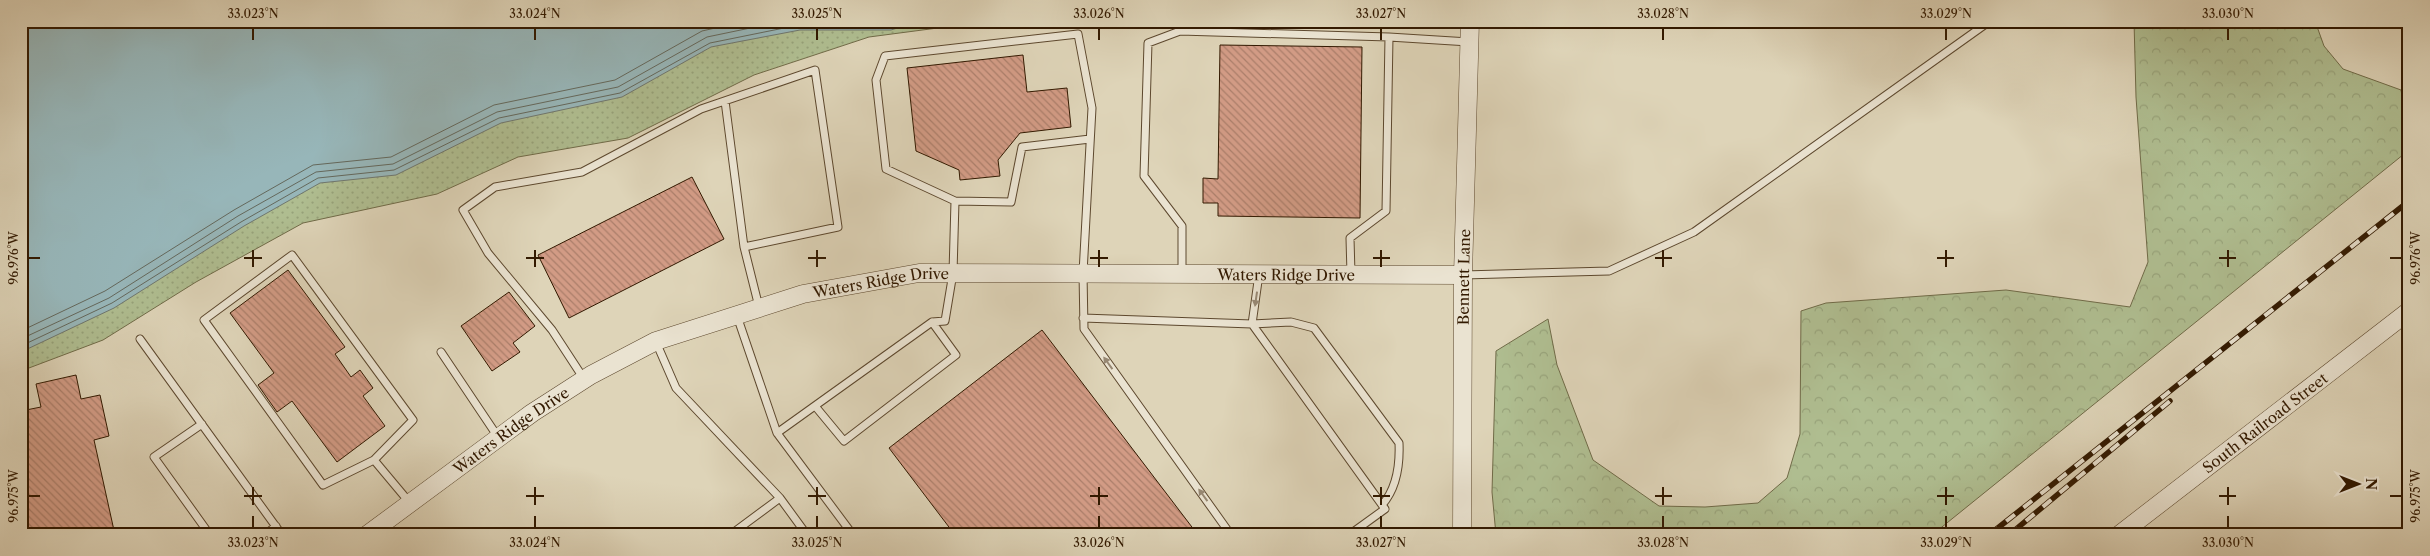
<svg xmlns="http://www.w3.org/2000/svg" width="2430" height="556" font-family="'Libre Caslon Text',serif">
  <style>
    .grass { fill: url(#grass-dots); stroke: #706b48 }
    .forest { fill: url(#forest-crowns); stroke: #706b48 }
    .water { fill: #97b6b9; stroke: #6f776f }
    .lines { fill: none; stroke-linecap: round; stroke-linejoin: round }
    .shore { stroke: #64685c; stroke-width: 1 }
    .building { fill: url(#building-back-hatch); stroke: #321900 }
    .service-casing { stroke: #5d482e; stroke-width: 9 }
    .tertiary-casing { stroke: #5d482e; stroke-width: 19 }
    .service { stroke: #eae3d1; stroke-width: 7 }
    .tertiary { stroke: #eae3d1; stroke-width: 18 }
    .rail-casing { stroke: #321900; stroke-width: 5.5 }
    .rail { stroke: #eae3d1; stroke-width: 4; stroke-dasharray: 11; stroke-linecap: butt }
    .oneway { fill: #978873 }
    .ticks { fill: none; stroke: #321900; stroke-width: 2 }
    .labels { text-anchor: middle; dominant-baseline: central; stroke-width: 5; stroke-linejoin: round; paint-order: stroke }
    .street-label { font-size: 15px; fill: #321900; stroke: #eae3d1 }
    .neatline { fill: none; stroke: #321900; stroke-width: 2 }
    .ticks-label { font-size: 12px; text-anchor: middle; fill: #321900 }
  </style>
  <defs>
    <pattern id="grass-dots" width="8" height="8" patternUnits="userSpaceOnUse" patternTransform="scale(1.25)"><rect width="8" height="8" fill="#afbd90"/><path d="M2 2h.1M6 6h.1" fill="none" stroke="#97a27a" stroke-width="1.8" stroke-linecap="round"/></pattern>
    <pattern id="forest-crowns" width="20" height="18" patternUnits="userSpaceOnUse" patternTransform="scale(1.25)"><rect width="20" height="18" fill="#afbd90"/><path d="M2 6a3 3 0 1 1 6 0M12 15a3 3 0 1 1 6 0" fill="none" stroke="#97a27a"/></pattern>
    <pattern id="building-back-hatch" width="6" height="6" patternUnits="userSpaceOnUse" patternTransform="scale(1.25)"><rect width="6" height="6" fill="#d29b85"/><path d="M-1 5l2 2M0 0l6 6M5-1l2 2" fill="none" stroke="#ab7e6a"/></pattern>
  </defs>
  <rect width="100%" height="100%" fill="#ded4b8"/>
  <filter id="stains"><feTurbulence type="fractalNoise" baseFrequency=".004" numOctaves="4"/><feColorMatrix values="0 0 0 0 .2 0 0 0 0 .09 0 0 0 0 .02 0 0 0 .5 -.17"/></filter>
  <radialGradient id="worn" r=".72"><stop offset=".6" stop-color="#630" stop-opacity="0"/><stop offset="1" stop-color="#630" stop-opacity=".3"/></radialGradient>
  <!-- grass -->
  <path class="grass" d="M21 21H991L869 37 754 75 628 138 518 157 437 194 303 223 196 282 103 340 21 371Z"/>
  <!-- forest -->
  <path class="forest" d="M2134 21H2315L2324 46 2343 69 2401 90 2409 136V150L1932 535H1496L1492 492 1496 351 1548 319 1557 365 1593 460 1659 506 1705 507 1758 503 1787 478 1800 434 1801 311 1826 303 2006 290 2130 307 2148 262 2136 97Z"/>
  <!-- water -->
  <path class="water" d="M21 21H920L891 30H800L711 47 622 97 501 123 396 175 320 183 244 226 114 308 21 352Z"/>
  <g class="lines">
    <!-- shore -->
    <path class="shore" d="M21 331 105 291 234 210 313 165 391 157 494 105 615 80 702 31 746 21
      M21 339 109 298 238 216 316 172 393 164 497 112 618 87 707 37 784 21
      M21 346 112 303 241 222 318 178 394 170 499 118 620 93 710 43 799 25H890L902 21"/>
  </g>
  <!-- building -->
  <path class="building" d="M1220 45 1362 47 1360 218 1218 216V203H1203V178L1218 179Z
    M1023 55 1027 92 1067 88 1071 127 1020 133 998 160 1000 176 960 180 959 170 916 151 907 68Z
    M692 177 724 239 569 318 538 255Z
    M288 270 345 347 335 354 351 377 360 370 373 388 363 396 385 426 337 462 292 401 277 412 258 385 274 373 230 313Z
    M509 292 535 326 513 343 520 352 492 371 461 326Z
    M1042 330 1198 535H955L889 448Z
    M76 375 81 399 100 395 109 436 94 440 115 535H21V411L41 407 36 384Z"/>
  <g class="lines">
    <!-- service casing -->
    <g class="service-casing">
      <path id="service" d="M725 101 744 247
        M955 201 1011 202 1022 147 1090 139
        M1182 274V226L1144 176 1148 43 1180 31 1389 37 1469 42
        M1259 274 1252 324 1385 509 1349 535
        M1351 274 1350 238 1386 211 1389 37
        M1464 275 1609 271 1694 232 1990 21
        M737 316 777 433 932 322 945 321 953 273 955 201 886 169 876 80 885 56 1078 34 1092 108 1083 273 1084 329 1231 535
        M1083 318 1252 324 1291 322 1314 328 1399 443C1400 466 1397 488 1382 505
        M140 339 282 535
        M656 342 676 388 780 498 807 535
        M441 352 498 437
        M584 379 552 330 488 253 463 210 495 187 582 172 701 109 815 70 838 227 744 247 759 307
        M815 406 844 441 956 355 932 322
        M202 424 154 457 210 535
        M777 433 853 535
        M374 460 323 485 204 320 292 255 413 420 374 460 410 503
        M265 535 276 526
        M730 535 780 498"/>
    </g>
    <!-- tertiary casing -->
    <g class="tertiary-casing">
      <g id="tertiary">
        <path id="s1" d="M367 535 532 413 591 375 656 341 803 294 919 273 1463 275"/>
        <path id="s2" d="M1462 535 1463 275 1470 21"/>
        <path id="s3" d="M2119 535 2409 311"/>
      </g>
    </g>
    <!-- service -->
    <use href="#service" class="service"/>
    <!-- tertiary -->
    <use href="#tertiary" class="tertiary"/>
    <!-- rail casing -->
    <g class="rail-casing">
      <path id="rail" d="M1989 535 2409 201
        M2009 535 2170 401"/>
    </g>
    <!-- rail -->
    <use href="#rail" class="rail"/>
  </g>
  <!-- one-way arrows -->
  <defs><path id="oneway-solid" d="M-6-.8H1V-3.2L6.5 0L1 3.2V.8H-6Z" transform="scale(1.25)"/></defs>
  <g class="oneway">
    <use href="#oneway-solid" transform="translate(1256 299) rotate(98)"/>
    <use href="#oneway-solid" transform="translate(1108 363) rotate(-126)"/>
    <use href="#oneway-solid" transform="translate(1203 495) rotate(-126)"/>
  </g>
  <!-- ticks -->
  <path class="ticks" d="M253 28V40M535 28V40M817 28V40M1099 28V40M1381 28V40M1663 28V40M1946 28V40M2228 28V40M253 250V267M535 250V267M817 250V267M1099 250V267M1381 250V267M1663 250V267M1946 250V267M2228 250V267M28 258H40M244 258H262M526 258H544M808 258H826M1090 258H1108M1373 258H1390M1655 258H1672M1937 258H1954M2219 258H2236M2390 258H2402M253 487V505M535 487V505M817 487V505M1099 487V505M1381 487V505M1663 487V505M1946 487V505M2228 487V505M28 496H40M244 496H262M526 496H544M808 496H826M1090 496H1108M1373 496H1390M1655 496H1672M1937 496H1954M2219 496H2236M2390 496H2402M253 516V528M535 516V528M817 516V528M1099 516V528M1381 516V528M1663 516V528M1946 516V528M2228 516V528"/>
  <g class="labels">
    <!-- street labels -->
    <g class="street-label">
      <text stroke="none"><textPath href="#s1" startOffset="988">Waters Ridge Drive</textPath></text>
      <text stroke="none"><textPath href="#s2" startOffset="258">Bennett Lane</textPath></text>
      <text stroke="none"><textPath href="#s1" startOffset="582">Waters Ridge Drive</textPath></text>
      <text stroke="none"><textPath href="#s3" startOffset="184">South Railroad Street</textPath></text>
      <text stroke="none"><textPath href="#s1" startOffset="178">Waters Ridge Drive</textPath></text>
    </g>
  </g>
  <!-- margin -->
  <rect width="2430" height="556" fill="none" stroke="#ded4b8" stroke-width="55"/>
  <!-- north arrow -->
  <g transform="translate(2358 484) rotate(90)" stroke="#eae3d1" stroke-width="4" paint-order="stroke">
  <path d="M0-4L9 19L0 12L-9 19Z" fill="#321900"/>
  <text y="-8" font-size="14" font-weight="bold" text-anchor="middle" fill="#321900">N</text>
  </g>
  <rect x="28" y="28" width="2374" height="500" class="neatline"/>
  <g class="ticks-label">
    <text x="253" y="18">33.023°N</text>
    <text x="535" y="18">33.024°N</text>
    <text x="817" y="18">33.025°N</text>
    <text x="1099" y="18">33.026°N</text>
    <text x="1381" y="18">33.027°N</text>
    <text x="1663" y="18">33.028°N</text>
    <text x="1946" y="18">33.029°N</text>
    <text x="2228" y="18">33.030°N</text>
    <text transform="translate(2416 258) rotate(-90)" y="4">96.976°W</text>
    <text transform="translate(14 258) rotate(-90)" y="4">96.976°W</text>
    <text transform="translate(2416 496) rotate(-90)" y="4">96.975°W</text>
    <text transform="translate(14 496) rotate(-90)" y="4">96.975°W</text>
    <text x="253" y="547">33.023°N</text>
    <text x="535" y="547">33.024°N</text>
    <text x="817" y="547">33.025°N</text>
    <text x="1099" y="547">33.026°N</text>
    <text x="1381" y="547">33.027°N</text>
    <text x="1663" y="547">33.028°N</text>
    <text x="1946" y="547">33.029°N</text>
    <text x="2228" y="547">33.030°N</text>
  </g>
  <rect width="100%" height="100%" filter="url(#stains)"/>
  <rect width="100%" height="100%" fill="url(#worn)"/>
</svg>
